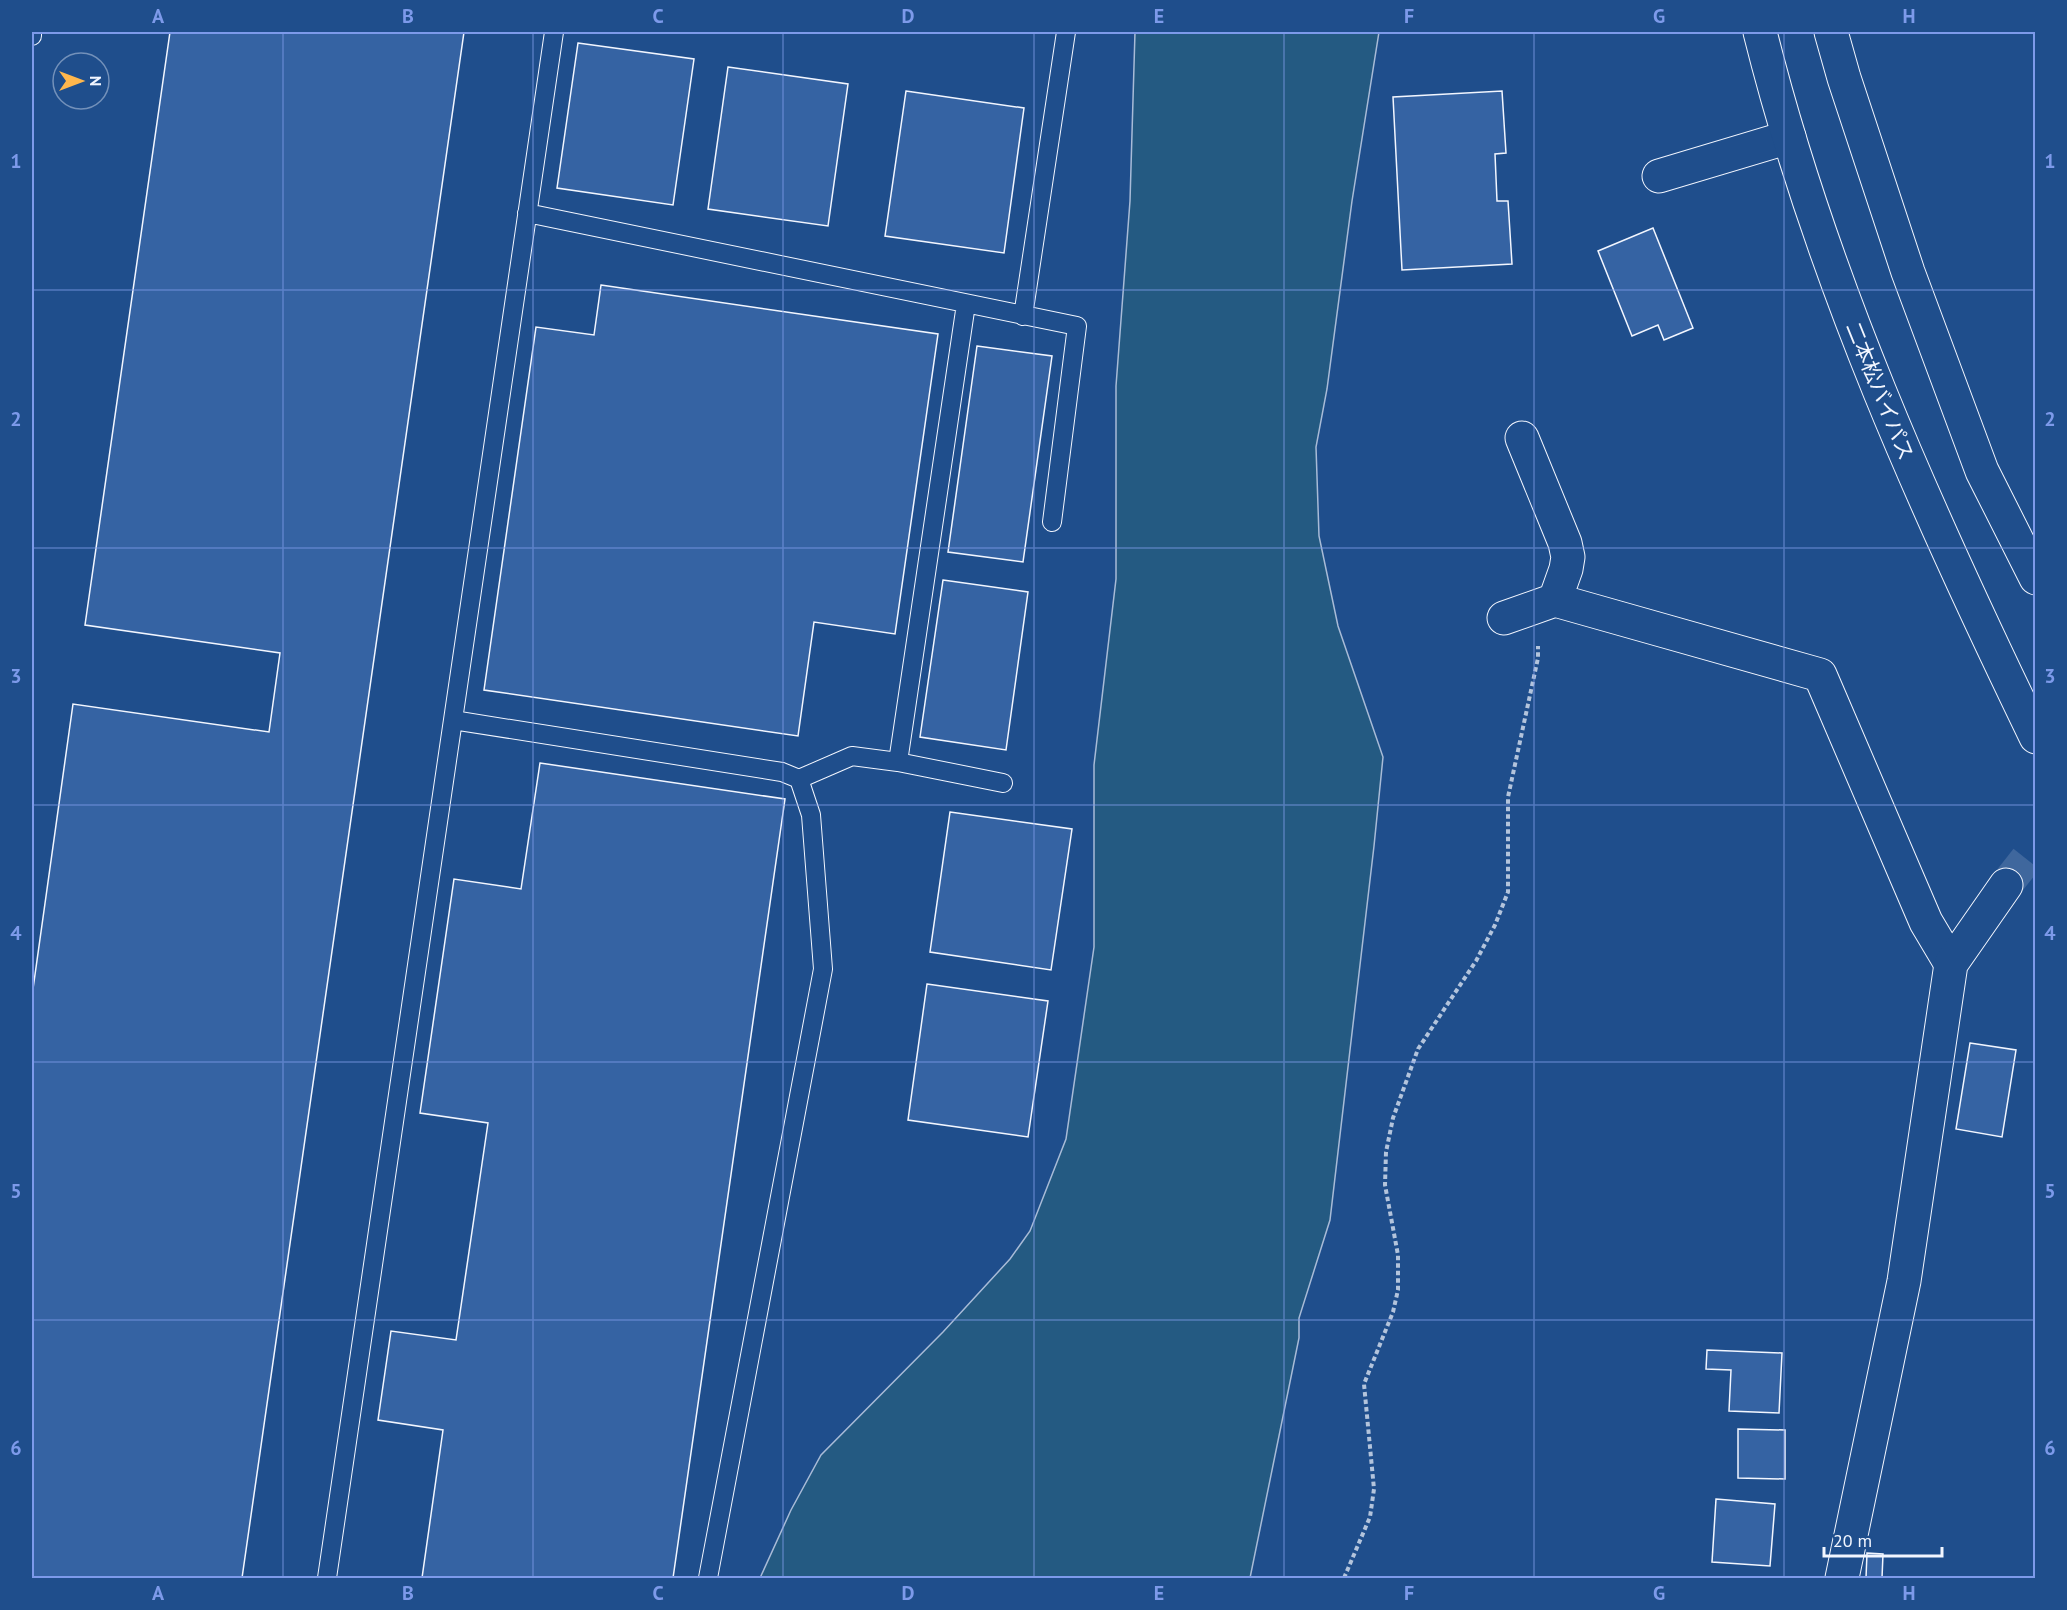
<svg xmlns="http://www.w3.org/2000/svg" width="2067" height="1610" font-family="'PT Sans','Noto Sans JP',sans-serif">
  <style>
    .green { fill: #245a82; stroke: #a8bbd7; stroke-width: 1.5 }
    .building { fill: #3563a3; stroke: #f2f6ff; stroke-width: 1.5 }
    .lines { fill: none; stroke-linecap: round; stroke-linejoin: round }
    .street-tunnel { stroke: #3f679d; stroke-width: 33; stroke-dasharray: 33 16; stroke-linecap: butt }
    .lane-casing { stroke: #f2f6ff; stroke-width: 20 }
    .street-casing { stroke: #f2f6ff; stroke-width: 35 }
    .secondary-casing { stroke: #f2f6ff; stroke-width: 35 }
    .highway-casing { stroke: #f2f6ff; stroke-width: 35 }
    .path { stroke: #b3c4dc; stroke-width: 4; stroke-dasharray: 4.5 3; stroke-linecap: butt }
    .lane { stroke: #1f4e8c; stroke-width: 18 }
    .street { stroke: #1f4e8c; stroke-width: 33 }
    .secondary { stroke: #1f4e8c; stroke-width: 33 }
    .highway { stroke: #1f4e8c; stroke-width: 33 }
    .grid { fill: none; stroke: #7d9aea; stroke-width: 1.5; stroke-opacity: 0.55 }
    .labels { text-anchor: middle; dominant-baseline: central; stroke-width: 4.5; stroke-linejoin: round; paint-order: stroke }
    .street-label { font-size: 21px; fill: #f2f6ff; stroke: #1f4e8c }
    .neatline { fill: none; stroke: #7d9aea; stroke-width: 2 }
    .grid-label { font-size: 20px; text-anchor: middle; font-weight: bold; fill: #7d9aea }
  </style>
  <rect width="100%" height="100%" fill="#1f4e8c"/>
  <!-- green -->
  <path class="green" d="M1135 32H1379L1352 201 1327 389 1316 447 1319 536 1338 626 1383 757 1374 846 1330 1220 1299 1318V1338L1250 1578H760L791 1510 821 1455 943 1332 1010 1259 1030 1231 1066 1139 1094 947V765L1116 579V386L1130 201Z"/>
  <!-- building -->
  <path class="building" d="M170 32H464L242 1578H32V996L73 704 269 732 280 653 85 625Z
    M578 43 694 59 673 205 557 188Z
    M728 67 848 84 828 226 708 209Z
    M906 91 1024 108 1004 253 885 236Z
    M1502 91 1506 153 1495 154 1497 201H1508L1512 264 1402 270 1393 97Z
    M1653 228 1693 328 1664 340 1658 325 1632 336 1598 251Z
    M601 285 938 334 895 634 814 622 798 736 484 690 536 327 594 335Z
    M977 346 1052 356 1023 562 948 552Z
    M943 580 1028 592 1006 750 920 737Z
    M540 763 785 799 673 1578H422L443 1430 378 1420 391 1331 456 1340 488 1123 420 1113 454 879 521 889Z
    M950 812 1072 829 1051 970 930 952Z
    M927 984 1048 1001 1028 1137 908 1120Z
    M1970 1043 2016 1050 2002 1137 1956 1129Z
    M1707 1350 1782 1353 1779 1413 1729 1411 1731 1370 1706 1369Z
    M1738 1429 1785 1430V1479L1738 1478Z
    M1716 1499 1775 1504 1770 1566 1712 1562Z
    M1867 1553 1883 1554 1882 1578H1866Z"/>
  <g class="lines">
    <!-- street-tunnel -->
    <path class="street-tunnel" d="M2006 885 2036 847"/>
    <!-- lane casing -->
    <g class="lane-casing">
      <path id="lane" d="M32 36V32
        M527 213 1077 326 1052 522
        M1023 316 1066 32
        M453 720 782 772 799 779 811 815 823 969 708 1578
        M898 762 966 304
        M799 779 852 756 898 762 1003 783
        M327 1578 554 32"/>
    </g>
    <!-- street casing -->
    <g class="street-casing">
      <path id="street" d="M1659 176 1789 137
        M1555 600 1820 675 1926 922 1951 964
        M1504 618 1555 600 1566 569 1568 557 1565 543 1522 438"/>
    </g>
    <!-- secondary casing -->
    <g class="secondary-casing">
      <path id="secondary" d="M1842 1578 1904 1281 1951 964 2006 885"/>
    </g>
    <!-- highway casing -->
    <g class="highway-casing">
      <path id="highway" d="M1760 32C1821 277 1926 510 2036 737
        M1831 32 1844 78 1908 272 1982 471 2036 578"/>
    </g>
    <!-- path -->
    <path class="path" d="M1344 1578 1370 1517 1374 1489 1364 1384 1393 1312 1398 1290V1255L1385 1185 1386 1152 1393 1118 1418 1049 1476 961 1495 925 1508 892V797L1538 658V646"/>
    <!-- lane -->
    <use href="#lane" class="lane"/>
    <!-- street -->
    <use href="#street" class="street"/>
    <!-- secondary -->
    <use href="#secondary" class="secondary"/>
    <!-- highway -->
    <use href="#highway" class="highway"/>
  </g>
  <!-- grid -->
  <path class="grid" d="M283 32V1578M533 32V1578M783 32V1578M1034 32V1578M1284 32V1578M1534 32V1578M1784 32V1578M32 290H2036M32 548H2036M32 805H2036M32 1062H2036M32 1320H2036"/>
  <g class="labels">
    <!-- street labels -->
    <g class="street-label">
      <text transform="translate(1880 391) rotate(68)">二本松バイパス</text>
    </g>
  </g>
  <!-- border -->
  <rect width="2067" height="1610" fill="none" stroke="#1f4e8c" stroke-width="66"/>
  <!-- north arrow -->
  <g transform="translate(81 81) rotate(90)"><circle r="28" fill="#1f4e8c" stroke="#7391ba" stroke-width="1.5"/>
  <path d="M0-4.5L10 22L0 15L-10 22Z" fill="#ffb74d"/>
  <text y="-9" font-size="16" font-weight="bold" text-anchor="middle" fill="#f2f6ff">N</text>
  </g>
  <!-- scale -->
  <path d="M1824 1547v9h118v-9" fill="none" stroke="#f2f6ff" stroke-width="3"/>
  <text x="1833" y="1547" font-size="18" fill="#f2f6ff" stroke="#1f4e8c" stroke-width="4.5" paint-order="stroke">20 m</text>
  <rect x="33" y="33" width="2001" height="1544" class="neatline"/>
  <g class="grid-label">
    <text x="158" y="23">A</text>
    <text x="408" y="23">B</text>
    <text x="658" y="23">C</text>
    <text x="908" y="23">D</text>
    <text x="1159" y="23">E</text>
    <text x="1409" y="23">F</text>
    <text x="1659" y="23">G</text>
    <text x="1909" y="23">H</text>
    <text x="16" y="168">1</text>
    <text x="2050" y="168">1</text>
    <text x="16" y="426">2</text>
    <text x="2050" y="426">2</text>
    <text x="16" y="683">3</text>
    <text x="2050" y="683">3</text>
    <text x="16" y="940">4</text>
    <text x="2050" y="940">4</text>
    <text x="16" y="1198">5</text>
    <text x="2050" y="1198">5</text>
    <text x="16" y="1455">6</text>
    <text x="2050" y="1455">6</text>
    <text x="158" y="1600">A</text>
    <text x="408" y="1600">B</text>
    <text x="658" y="1600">C</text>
    <text x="908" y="1600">D</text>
    <text x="1159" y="1600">E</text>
    <text x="1409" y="1600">F</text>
    <text x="1659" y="1600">G</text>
    <text x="1909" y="1600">H</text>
  </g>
</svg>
